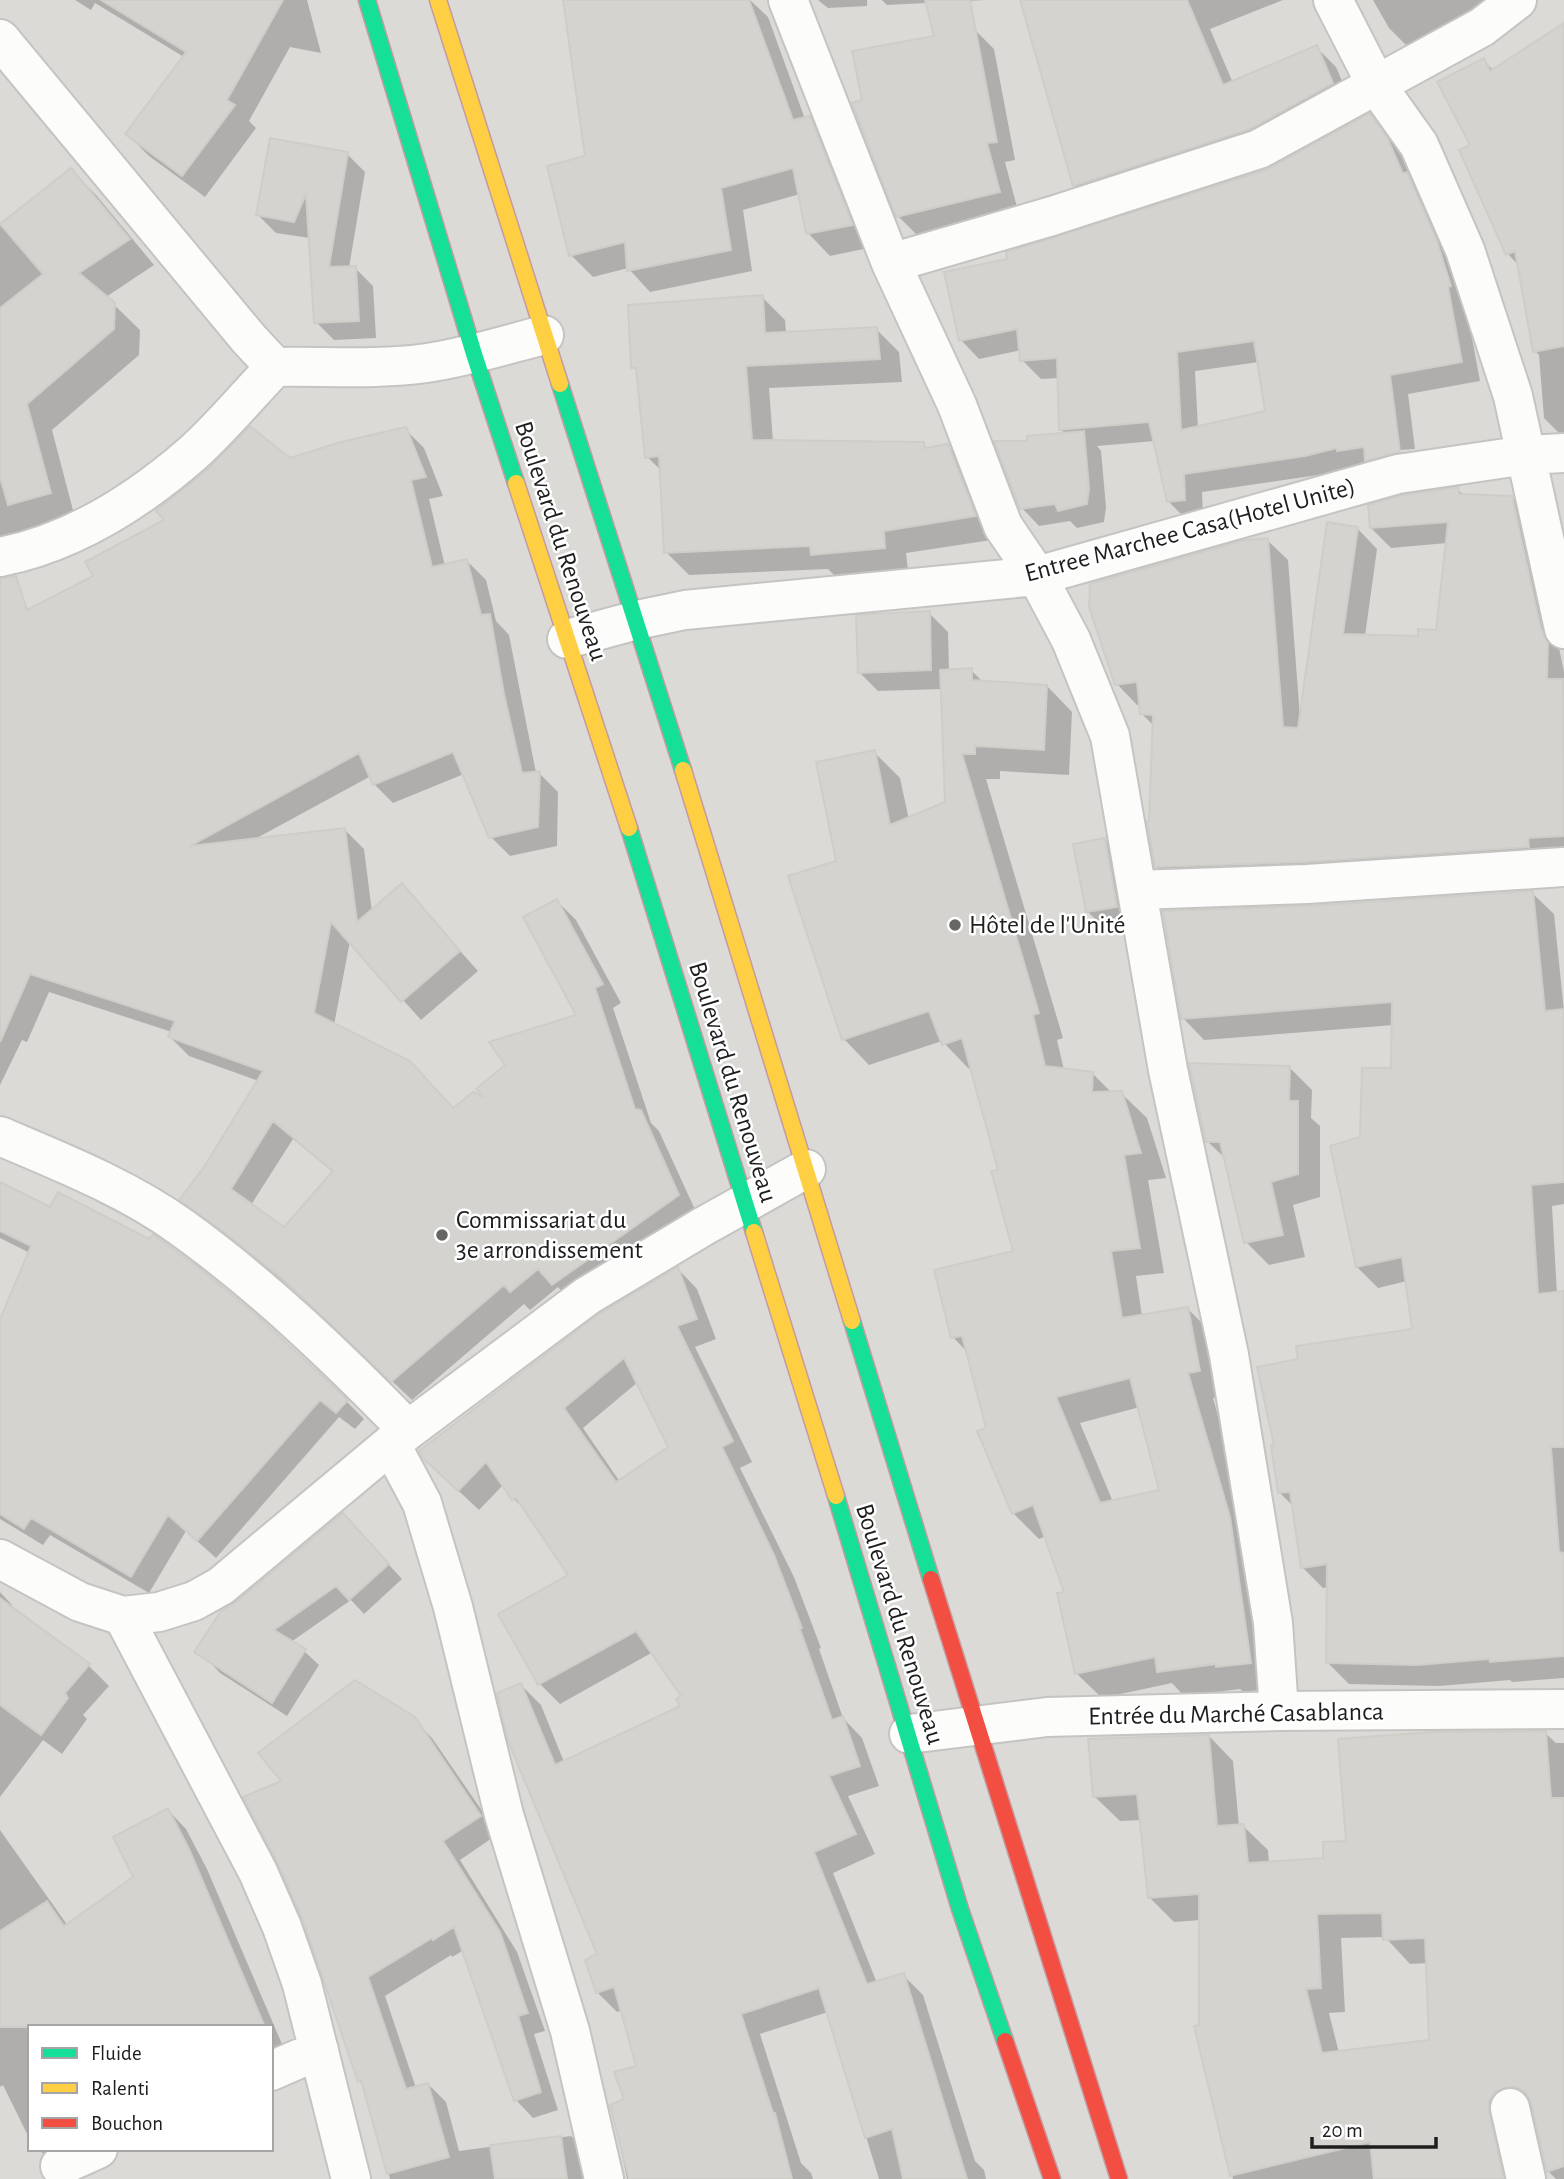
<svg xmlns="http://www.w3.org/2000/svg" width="1564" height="2179" font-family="'Alegreya Sans',sans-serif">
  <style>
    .residential { fill: #dbdad7; fill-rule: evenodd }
    .shadow { fill: #0003; fill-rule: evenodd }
    .building { fill: #d5d3cf; stroke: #cfcdc7; stroke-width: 2; fill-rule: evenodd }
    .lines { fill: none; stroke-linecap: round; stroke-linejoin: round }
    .street-casing { stroke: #c5c4c2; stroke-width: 42 }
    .fast-casing { stroke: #c49ba1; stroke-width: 19 }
    .slow-casing { stroke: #c49ba1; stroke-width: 19 }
    .jam-casing { stroke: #c49ba1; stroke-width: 19 }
    .street { stroke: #fcfcfb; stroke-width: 38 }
    .fast { stroke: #16e098; stroke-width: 16 }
    .slow { stroke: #ffcf43; stroke-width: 16 }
    .jam { stroke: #f24e42; stroke-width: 16 }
    .poi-dot { fill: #666664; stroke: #fff; stroke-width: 2.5 }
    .labels { text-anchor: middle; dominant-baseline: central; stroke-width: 5; stroke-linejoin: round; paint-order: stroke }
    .street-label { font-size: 26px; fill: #1e1e1e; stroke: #fff }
    .poi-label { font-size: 26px; fill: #1e1e1e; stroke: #fff; text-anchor: start }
  </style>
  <rect width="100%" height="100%" fill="#ecebe6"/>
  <!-- residential -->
  <path class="residential" d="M0 0H1564V2179H0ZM30 2027H271V2149H30Z"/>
  <!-- shadow -->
  <path class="shadow" d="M75 0H307L321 53 290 47 249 121 256 128 205 197 149 156 127 134 184 57 95 3 91 10Z
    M565 0H750L768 17 805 119 809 118 831 140 873 247 830 256 808 233 800 194 743 210 752 271 650 292 628 268 593 277 571 255 587 157Z
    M818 0H867V6L828 8Z
    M882 0H985L887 5Z
    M1075 0H1283L1210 29 1233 83 1316 47 1336 67 1352 104 1094 205 1074 185Z
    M1373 0H1491L1407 46 1389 28Z
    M1564 25V438L1544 418 1539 355 1535 351 1520 267 1508 254 1462 150 1472 146 1483 60 1494 71Z
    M975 30 994 49 1015 160 1005 162 1018 211 917 235 898 216 864 102Z
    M1369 116 1388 134 1426 193 1466 306 1480 381 1408 394 1415 449 1384 451V461L1325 474 1202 492 1203 518 1187 520 1168 501 1155 441 1097 446 1101 451 1106 507 1104 522 1077 528 1070 521 1039 526 1022 508 1029 443 1066 434 1060 429 1059 378 1041 379 1022 360 1021 350 979 359 961 340 1009 260 1266 171ZM1259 362 1267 412 1198 428 1195 371Z
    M347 154 365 172 349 268H355L373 286 376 338 334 340 316 322 310 238 276 233 258 215Z
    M71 170 96 195 154 265 106 297 140 330 139 355 52 430 75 518 0 547V222L2 225Z
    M762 297 785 320 786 333 876 329 899 352 902 382 769 388 773 442 923 444 928 449 948 446 971 469 998 539 906 553 908 571 836 577 828 569 689 575 666 552 662 471 647 457 638 372 633 367Z
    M405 429 424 448 443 496 429 499 445 566 467 561 486 580 496 621 509 635 536 773H539L558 792 557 846 510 856 491 837 464 774 393 803 374 784 371 776 253 840 345 830 364 849 372 912 402 886 478 971 421 1020 350 941 334 1025 454 1110 490 1102 579 1016 557 901 576 920 621 1003 613 1008 651 1123 659 1131 697 1214 573 1303 558 1287 530 1310 524 1304 412 1400 306 1300 246 1251 201 1218 182 1199 205 1168 259 1081 189 1056 170 1037 172 1032 49 992 27 1042 22 1040 0 1085V599L24 604 30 611 95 577 290 460ZM293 1139 334 1173 284 1229 251 1205Z
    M1457 489 1465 496 1512 497 1532 518 1564 672V857L1177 887 1157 867 1154 726 1142 714 1141 704 1137 705 1117 684 1267 540 1288 560 1300 717 1357 528 1377 549 1365 636 1420 638 1438 631 1447 543 1391 548 1371 528Z
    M929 613 948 632 949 671 971 670 983 682 1047 686 1072 712 1069 775 1000 771V779H986L1063 1038 1057 1040 1064 1070 1092 1073 1112 1093H1121L1147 1118 1166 1178 1148 1180 1164 1273 1136 1276 1142 1316 1187 1308 1213 1334 1224 1396 1213 1398 1254 1544 1275 1688 1244 1692 1240 1689 1184 1696 1172 1683 1102 1698 1076 1673 1067 1593 1046 1536 1039 1539 1013 1513 968 1353 953 1337 1015 1252 1000 1172 972 1068 969 1069 942 1041 869 1065 844 1039 838 862 874 752 900 778 909 820 947 803 943 689 878 691 859 672ZM1140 1407 1161 1491 1113 1502 1080 1423Z
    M1105 840 1124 858 1135 925 1106 930 1087 911Z
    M1532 893 1554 914 1564 1011V1204L1552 1206 1557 1294 1564 1293V1678L1512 1682 1510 1680 1439 1686 1349 1684 1328 1663 1329 1587 1323 1588 1302 1567 1294 1507 1279 1492 1276 1446 1300 1361 1414 1330 1407 1281 1378 1288 1357 1267 1361 1139 1393 1070 1394 1025 1204 1040 1183 1018 1309 908Z
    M1290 1068 1312 1090 1311 1118 1320 1126V1197L1293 1205 1305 1257 1269 1265 1246 1242 1227 1160 1207 1141Z
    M0 1184 346 1401 364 1419 355 1429 339 1417 216 1558 186 1531 149 1593 50 1535 43 1545 0 1519V1323L30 1253 0 1238Z
    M678 1269 697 1289 716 1339 695 1347 752 1462 740 1468 794 1577 821 1648 819 1649 843 1718 862 1738 879 1786 848 1796 875 1854 833 1873 877 1983 903 1975 923 1995 975 2161 984 2170 986 2179H879L828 2012 760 2034 801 2163 811 2173 813 2179H627L612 2106 626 2099 638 2067 623 2010 617 2012 597 1992 599 1955 521 1685 541 1705 564 1762 682 1707 684 1697 653 1652 560 1704 540 1684 571 1576 531 1516 514 1499 504 1484 479 1510 446 1479ZM638 1382 670 1447 620 1482 583 1428Z
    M357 1530 402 1579 364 1614 351 1600 291 1642 304 1651 319 1665 287 1716 220 1673 206 1658Z
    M0 1592 12 1605 11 1608 89 1666 109 1686 83 1715 87 1719 62 1754 43 1740 0 1797Z
    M413 1719 432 1738 498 1834 460 1860 517 1952 545 2031 534 2034 558 2110 533 2118 516 2100 464 1950 452 1957 451 1955 385 1996 416 2088 428 2084 446 2102 459 2151 571 2136 589 2154 594 2179H390L364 2086 359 2081 304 1918Z
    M1545 1733 1556 1743H1564V2179H1556L1548 2171 1535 2111H1530L1522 2179H1233L1196 2027 1201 2026V1920L1174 1922 1150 1898 1142 1820 1120 1821 1095 1797 1209 1736 1233 1761 1239 1826H1243L1268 1850 1269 1863 1325 1859 1348 1843ZM1385 1937 1410 1964 1428 1963 1431 2042 1339 2053 1329 2013 1345 2012 1341 1938Z
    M168 1810 186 1829 207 1869 285 2051 271 2057V2027H30V2140L3 2085 0 2087V1830L68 1926 136 1877Z
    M39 2149H70L47 2158Z"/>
  <!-- building -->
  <path class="building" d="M101 0H283L227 100 235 105 182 176 125 134 186 52Z
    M563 0H749L793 120 810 116 853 225 806 234 793 168 721 188 731 250 627 271 625 242 569 256 547 166 585 156Z
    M925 0H970L997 142 987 143 1000 192 896 217 852 103 862 100 852 51 934 36Z
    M1020 0H1187L1223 85 1317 45 1333 83 1250 129 1073 186Z
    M1564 23V346L1533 352 1515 251 1506 255 1459 150 1470 145 1437 82 1484 58 1490 71Z
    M1370 113 1387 137 1403 174 1407 172 1437 241 1451 286 1448 287 1462 362 1390 375 1400 452 1365 461 1364 447 1337 451V448L1305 456 1184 474 1185 500 1167 502 1149 422 1059 430 1057 358 1020 361 1017 329 959 341 944 272 1007 259 1006 252 1266 170ZM1254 341 1265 411 1181 430 1177 352Z
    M270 138 348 152 329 267 356 266 359 321 314 323 306 194 294 222 256 215Z
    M71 168 130 239 79 273 115 303 114 329 27 404 51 493 8 505 0 477V308L43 274 0 224Z
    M763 295 765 333 877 327 880 359 746 366 752 440 924 442 925 448 948 444 976 516 884 531 885 548 811 555 810 546 664 553 659 456 645 458 636 368H631L628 305Z
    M250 426 290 458 341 442 406 427 426 477 411 480 432 567 467 559 481 615 490 614 504 694 522 773 540 771 538 827 489 838 453 752 373 785 359 753 190 846 345 828 357 922 402 883 460 951 401 1002 331 922 314 1013 410 1061 453 1108 473 1092 484 1097 476 1089 505 1065 489 1042 576 1015 523 917 557 899 603 984 595 988 635 1109 641 1110 679 1195 552 1285 538 1269 510 1292 504 1285 391 1382 285 1281 225 1233 179 1200 204 1167 263 1071 168 1037 175 1021 30 974 0 1042V578L16 576 27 610 93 576 85 562 164 520 156 511 159 508 207 470ZM273 1121 333 1171 284 1227 231 1189Z
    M1084 431 1089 488 1087 504 1058 511 1055 504 1020 509 994 441H1027V436Z
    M1458 487 1459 494 1512 496 1541 629 1548 644 1547 679H1563L1564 836 1528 838 1529 847 1306 862 1155 867 1147 821H1149L1153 715 1140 714 1137 682 1115 685 1089 607 1090 584 1245 540 1268 538 1283 727 1298 728 1327 522 1358 527 1343 634 1418 636V629L1436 630 1448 522 1370 528 1368 505 1403 495Z
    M930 611 931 670 858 673 856 615Z
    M972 668V680L1047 685 1044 750 975 746V754H962L1039 1013 1033 1015 1045 1066 1093 1072 1092 1092 1122 1091 1141 1153 1124 1155 1140 1248 1111 1251 1122 1318 1188 1307 1200 1371 1188 1373 1230 1517 1251 1663 1216 1667V1664L1157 1672 1155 1657 1075 1674 1057 1593 1064 1592 1033 1505 1012 1514 977 1431 986 1428 962 1336 951 1338 934 1270 1013 1251 991 1171 998 1170 962 1038 942 1045 929 1011 842 1040 788 876 836 861 816 762 875 750 890 825 945 802 940 670ZM1130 1378 1159 1490 1100 1503 1056 1397Z
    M1105 838 1117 907 1086 912 1073 844Z
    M1533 891 1545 1011 1564 1009V1182L1531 1185 1538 1294 1564 1291V1447H1551L1559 1552 1564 1553V1656L1490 1662 1489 1659 1417 1665 1326 1663 1327 1564 1301 1568 1290 1492 1278 1493 1271 1445H1274L1257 1367 1298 1359 1296 1346 1412 1329 1402 1257 1356 1267 1330 1146 1360 1137 1362 1068H1391L1392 1002 1181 1019 1163 911 1308 906Z
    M1189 1063 1290 1066 1289 1101H1298V1174L1271 1182 1283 1235 1244 1243 1220 1142H1206Z
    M0 1182 50 1207 58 1192 149 1239 153 1234 198 1267 256 1315 348 1400 336 1413 320 1400 197 1541 168 1515 131 1577 31 1518 24 1529 0 1514V1319L31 1246 0 1231Z
    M678 1267 697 1319 677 1326 733 1441 722 1447 774 1555 802 1628 800 1629 832 1720 843 1716 860 1766 829 1776 856 1834 814 1852 867 1984 904 1973 967 2179H903L892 2129 865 2138 819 1988 741 2014 773 2113H775L792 2179H629L610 2105 624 2099 614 2072 636 2066 614 1987 596 1993 585 1960 597 1954 508 1741 497 1693 521 1683 555 1765 680 1706 676 1699 681 1696 636 1631 538 1685 498 1614 568 1575 516 1498 512 1500 486 1462 458 1491 424 1459 419 1451 599 1314ZM624 1358 668 1447 616 1482 564 1408Z
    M343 1513 389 1564 349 1600 336 1586 274 1630 306 1649 272 1703 194 1652 221 1611 235 1603Z
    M0 1598 90 1664 65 1693 68 1698 41 1735 0 1705Z
    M355 1680 415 1717 481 1816 443 1841 500 1932 528 2013 518 2016 541 2092 514 2101 454 1927 433 1940 432 1938 368 1977 406 2089 428 2083 449 2157 387 2174 361 2080 358 2082 303 1920 277 1862 243 1797 281 1781 258 1753Z
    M1546 1731 1551 1798H1564V2166L1547 2172 1531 2103 1526 2093 1517 2087H1506L1495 2092 1489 2101V2112L1504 2179H1374L1370 2142 1230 2176 1194 2026 1199 2025V1894L1148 1898 1137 1794 1093 1797 1088 1739 1209 1735 1217 1826 1244 1824 1248 1863 1323 1858V1842L1346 1841 1338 1739 1432 1732ZM1382 1913 1383 1940 1425 1938 1429 2040 1322 2053 1306 1989 1321 1988 1317 1914Z
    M168 1808 189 1849 265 2027H0V1931L47 1901 64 1926 133 1877 113 1837Z
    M561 2136 567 2179H495L490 2145Z"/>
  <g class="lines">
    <!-- street casing -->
    <g class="street-casing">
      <path id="street" d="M788 0 891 263 957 405 1003 526 1037 576 1071 640 1110 736 1168 1070 1229 1355 1273 1623 1279 1711
        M1333 0 1377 86 1419 145 1465 250 1513 396 1564 629
        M0 39 249 339 275 367C325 366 377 370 427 363 467 357 505 345 544 335
        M891 263 1052 216 1259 149 1482 27 1517 0
        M0 557C72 543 138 501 193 453 222 427 248 395 275 367
        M567 639 637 620 685 610 1037 576 1398 474 1526 455 1564 453
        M1137 890 1307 884 1564 867
        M0 1136C61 1162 127 1188 181 1227 263 1286 338 1358 408 1430
        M391 1445 422 1503 453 1607 504 1815 570 2031 604 2179
        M0 1559 80 1602 123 1616 159 1612 194 1601 221 1586 408 1430 587 1296 704 1226 806 1169
        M123 1616 258 1872 282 1927 302 1984 351 2179
        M909 1734 1047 1717 1279 1711 1564 1709
        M271 2071 319 2050
        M1510 2108 1526 2179
        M60 2166 98 2149"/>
    </g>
    <!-- fast casing -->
    <g class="fast-casing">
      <path id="fast" d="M367 0 474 354 516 483
        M560 384 683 770
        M629 828 754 1232
        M852 1321 931 1579
        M836 1496 960 1909 1005 2041"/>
    </g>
    <!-- slow casing -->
    <g class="slow-casing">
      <path id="slow" d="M438 0 560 384
        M516 483 629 828
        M683 770 852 1321
        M754 1232 836 1496"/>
    </g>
    <!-- jam casing -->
    <g class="jam-casing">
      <path id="jam" d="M931 1579 1119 2179
        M1005 2041 1052 2179"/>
    </g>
    <!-- street -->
    <use href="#street" class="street"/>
    <!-- fast -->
    <use href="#fast" class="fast"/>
    <!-- slow -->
    <use href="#slow" class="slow"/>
    <!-- jam -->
    <use href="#jam" class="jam"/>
  </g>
  <!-- markers -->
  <g class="poi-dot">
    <circle cx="955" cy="925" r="7"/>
    <circle cx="442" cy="1235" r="7"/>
  </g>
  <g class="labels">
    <!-- street labels -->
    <g class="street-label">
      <text transform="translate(1190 530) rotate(-15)">Entree Marchee Casa(Hotel Unite)</text>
      <text transform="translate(561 541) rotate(72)">Boulevard du Renouveau</text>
      <text transform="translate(733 1082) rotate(73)">Boulevard du Renouveau</text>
      <text transform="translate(900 1624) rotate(73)">Boulevard du Renouveau</text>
      <text transform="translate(1236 1714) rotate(-1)">Entrée du Marché Casablanca</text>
    </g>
    <!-- poi labels -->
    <g class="poi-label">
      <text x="969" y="925">Hôtel de l'Unité</text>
      <text x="456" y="1220">Commissariat du<tspan x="456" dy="30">3e arrondissement</tspan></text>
    </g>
  </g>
  <!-- legend -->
  <rect x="28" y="2025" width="245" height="126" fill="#ffffff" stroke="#a5a5a5" stroke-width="2"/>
  <rect x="42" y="2048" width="35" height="10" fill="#16e098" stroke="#a5a5a5" stroke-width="2"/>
  <text x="91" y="2060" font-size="21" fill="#1e1e1e">Fluide</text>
  <rect x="42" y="2083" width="35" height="10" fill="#ffcf43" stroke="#a5a5a5" stroke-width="2"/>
  <text x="91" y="2095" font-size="21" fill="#1e1e1e">Ralenti</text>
  <rect x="42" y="2118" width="35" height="10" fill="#f24e42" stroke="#a5a5a5" stroke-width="2"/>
  <text x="91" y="2130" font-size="21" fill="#1e1e1e">Bouchon</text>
  <!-- scale -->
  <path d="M1312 2137v10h124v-10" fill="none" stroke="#1e1e1e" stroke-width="3.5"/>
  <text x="1322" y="2137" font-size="21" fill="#1e1e1e" stroke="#ffffff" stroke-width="5" paint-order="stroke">20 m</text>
</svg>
